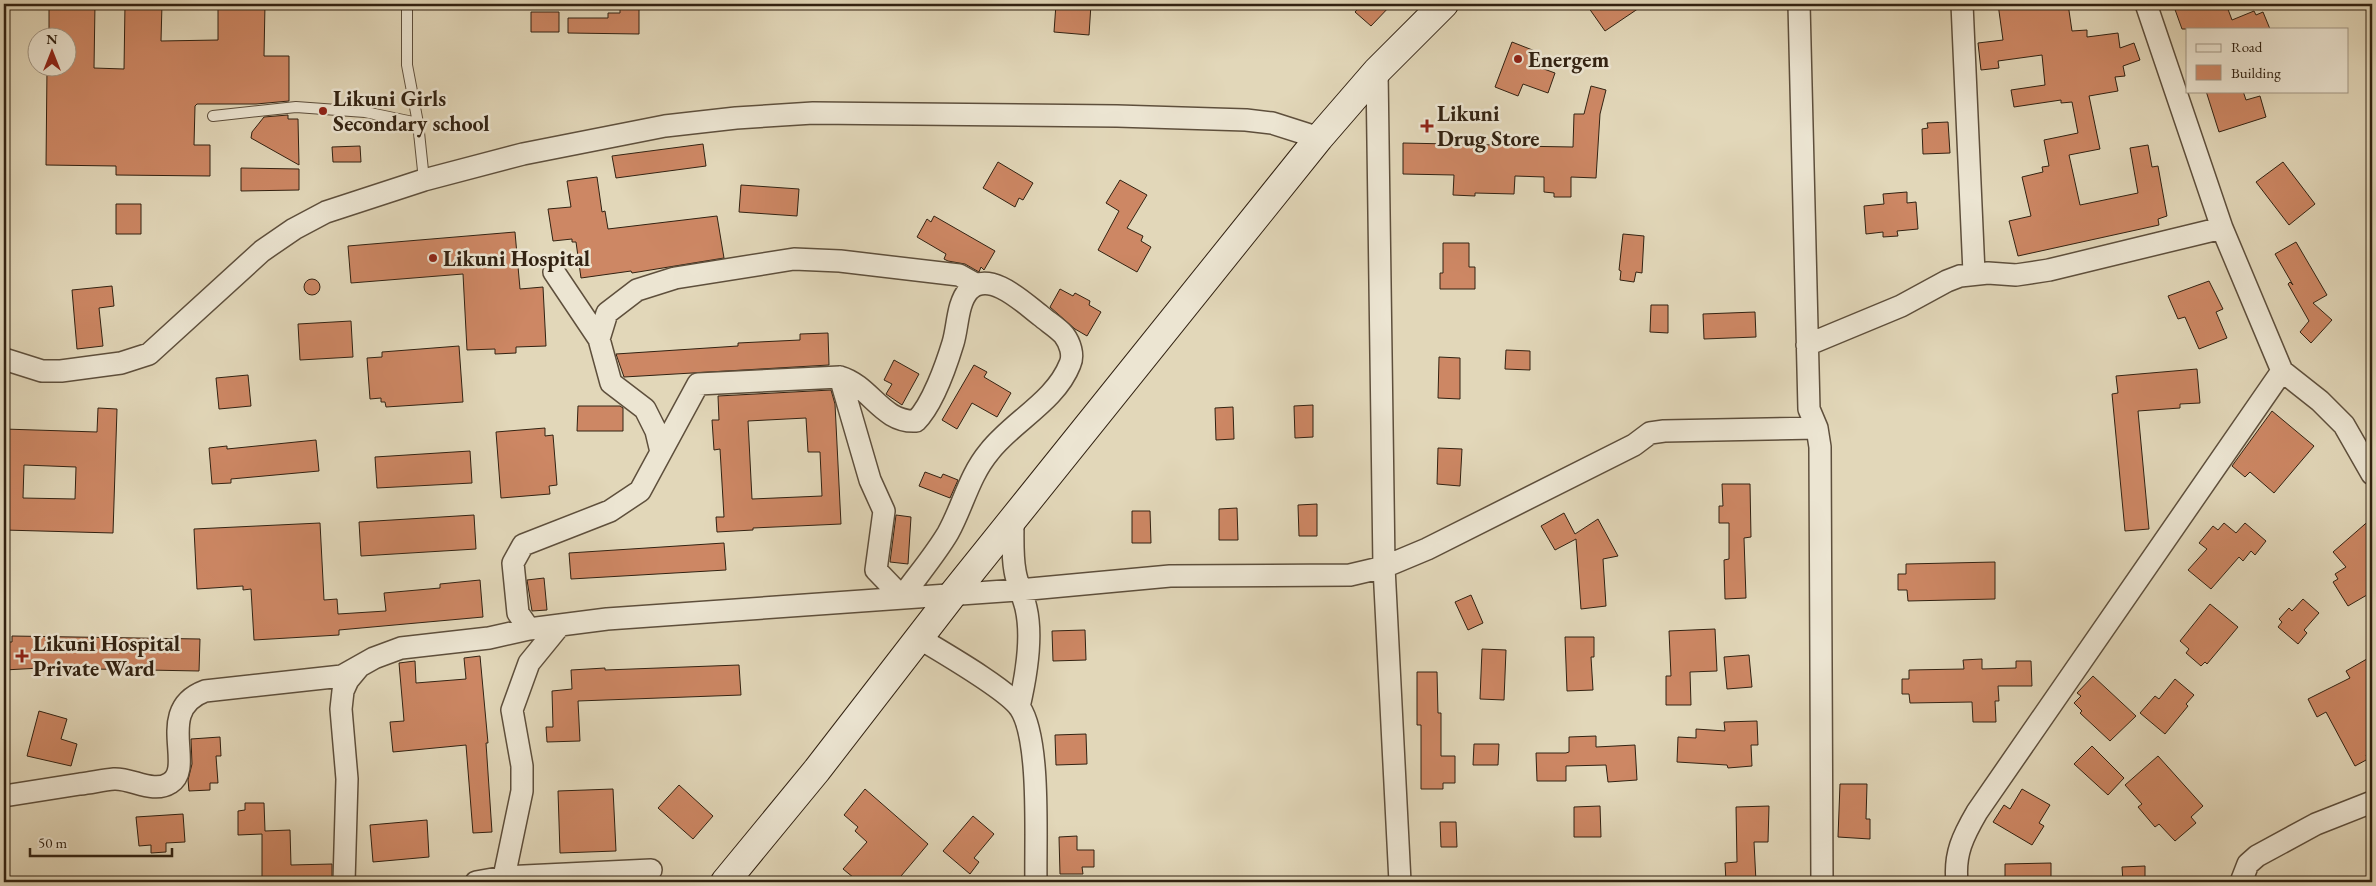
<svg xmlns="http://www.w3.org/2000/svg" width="2376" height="886" font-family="'EB Garamond',serif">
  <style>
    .building { fill: #cd8764; stroke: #322212; fill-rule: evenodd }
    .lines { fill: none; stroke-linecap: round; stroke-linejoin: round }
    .lane-casing { stroke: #5e4f3c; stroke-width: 12 }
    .street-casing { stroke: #5e4f3c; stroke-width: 24 }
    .secondary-casing { stroke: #322212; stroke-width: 30 }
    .lane { stroke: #ece5d2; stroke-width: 10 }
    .street { stroke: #ece5d2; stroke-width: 21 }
    .secondary { stroke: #ece5d2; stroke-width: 28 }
    .poi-dot { fill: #8f2418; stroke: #ece5d2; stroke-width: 2 }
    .labels { text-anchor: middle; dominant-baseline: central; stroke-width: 5; stroke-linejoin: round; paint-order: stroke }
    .poi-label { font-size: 22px; font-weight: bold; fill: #322212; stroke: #ece5d2; text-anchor: start }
  </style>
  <rect width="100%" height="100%" fill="#e2d7b9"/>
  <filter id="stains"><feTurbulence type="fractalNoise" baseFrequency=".004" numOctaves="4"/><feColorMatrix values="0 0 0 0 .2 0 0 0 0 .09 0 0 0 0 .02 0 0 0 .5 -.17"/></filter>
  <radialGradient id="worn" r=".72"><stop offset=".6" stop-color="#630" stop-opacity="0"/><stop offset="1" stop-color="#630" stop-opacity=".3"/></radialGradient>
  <!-- building -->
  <path class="building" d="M49 4H95L94 68 124 69 125 4H162L161 41 218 40V4H265L264 56H289V101L256 104H197L195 106 194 145H210V176L116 175V166L46 165 47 68H68V38H49Z
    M1056 4H1091L1089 35 1054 32Z
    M1362 4H1392L1371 26 1355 12Z
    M1586 4H1645L1605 31Z
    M1998 4H2068L2072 31 2087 30V37L2118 33 2120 48 2134 43 2140 60 2123 66 2125 76 2115 77 2118 91 2089 96 2100 149 2069 155 2080 205 2138 193 2130 148 2148 145 2152 167 2158 166 2167 216 2158 219 2159 225 2018 256 2009 221 2031 216 2022 177 2043 172 2042 167 2049 166 2044 140 2078 133 2072 102 2061 103V100L2014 107 2011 90 2045 85 2042 55 1998 61 1999 68 1981 70 1978 43 2003 40Z
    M2173 4H2226L2232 20 2254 11 2256 15 2263 12 2270 29H2182Z
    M620 6H639V34L568 33V18H608V13H620Z
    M531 12H559V32H531Z
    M1512 42 1535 51 1530 64 1555 73 1548 93 1523 84 1518 96 1495 87Z
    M1591 86 1606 90 1600 114 1596 178 1571 177V197H1554V193L1544 192V177L1515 176 1514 194 1475 193V196L1453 195 1454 175 1403 174V143L1497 145V138H1514V146L1573 147 1574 114H1584Z
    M2206 91H2243L2246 100 2260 96 2266 117 2219 132Z
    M288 115V119H298L299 165 251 138 252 132 264 117Z
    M1948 122 1950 153 1923 154 1922 129 1928 128 1927 123Z
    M703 144 706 166 616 178 612 156Z
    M360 146 361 162H333L332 147Z
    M998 162 1033 183 1023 200 1019 198 1015 207 983 188Z
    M2283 162 2315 204 2289 225 2256 182Z
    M241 168 299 169V190L241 191Z
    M597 177 602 212 605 211 608 229 717 216 724 258 632 273 631 271 581 278 576 242H572V239L553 241 548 209 571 207 567 181Z
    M1120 180 1147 195 1127 228 1143 236 1141 241 1151 247 1137 272 1098 250 1119 211 1106 203Z
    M741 185 799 189 797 216 739 212Z
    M1907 192V203L1916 202 1918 229 1897 231 1898 236 1883 237V232L1866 234 1864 206 1884 204 1883 194Z
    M116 204H141V234H116Z
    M934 216 995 251 984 270 981 267 979 272 965 264 948 261 944 259 946 254 917 237 927 219 931 222Z
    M515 232 520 289 543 287 546 346 516 347V353L495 354V349L467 350 463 274 351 283 348 246Z
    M1623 234 1644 236 1642 273 1636 272 1634 282 1620 280 1621 271 1619 270Z
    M2296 242 2327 295 2313 303 2332 320 2311 343 2300 332 2309 321 2288 284 2290 282 2293 285 2275 254Z
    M1443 243H1469V267H1475V289H1440V273H1443Z
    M304 287a8 8 0 1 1 16 0a8 8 0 1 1-16 0Z
    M2209 281 2223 309 2216 312 2227 338 2199 349 2185 317 2178 319 2168 296Z
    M112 286 114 306 99 308 103 346 77 349 72 290Z
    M1060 289 1073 296 1075 293 1090 301 1089 305 1101 312 1087 336 1075 329 1050 307Z
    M1651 305H1668V333L1650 332Z
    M1755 312 1756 337 1704 339 1703 314Z
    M351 321 353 357 300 360 298 324Z
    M828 333 829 365 624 377 616 354 738 346V343L800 340V334Z
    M459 346 463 402 386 407 385 402H381V398L370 399 367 358 382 357V352Z
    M1506 350 1530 351V370L1505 369Z
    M1439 357 1460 358V399L1438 398Z
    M894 360 919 374 902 405 886 394 892 384 884 380Z
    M974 365 987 372 984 377 1011 393 997 417 972 403 957 429 942 420Z
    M2197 369 2200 403 2180 404V408L2138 411 2149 529 2125 531 2112 394 2118 393 2116 376Z
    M248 375 251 406 219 409 216 378Z
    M831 390 835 404 841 524 753 528V530L717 532 716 517H724L720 449 714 450 712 420H719L718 396ZM806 418 808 452H820L822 496 752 499 748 421Z
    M1313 405V437L1295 438 1294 406Z
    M578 406H620L623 408V431H577Z
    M1233 407 1234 439 1216 440 1215 408Z
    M98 408 117 409 113 533 4 530V429L97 432ZM24 465 76 467 75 499 23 498Z
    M2272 411 2314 446 2274 493 2250 472 2245 477 2232 466Z
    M545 428V436L553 435 557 485 549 486 550 494 501 498 496 432Z
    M316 440 319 471 231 479V483L212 484 209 448 227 446V449Z
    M1438 448 1462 449 1460 486 1437 484Z
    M470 451 472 483 377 488 375 457Z
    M925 472 941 478 943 474 958 480 950 498 919 486Z
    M1722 484H1750L1751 537 1744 538 1746 598 1725 599 1724 560 1729 559V523H1719V506H1723Z
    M1317 504V536H1299L1298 505Z
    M1237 508 1238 540H1219V509Z
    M1132 511H1150L1151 543H1132Z
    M1564 513 1575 534 1598 519 1618 556 1603 559 1606 606 1581 609 1576 539 1555 550 1541 526Z
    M474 515 476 549 361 556 359 522Z
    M896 515 911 517 908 564 890 562Z
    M2372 518V592L2348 606 2333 582 2338 579 2335 574 2346 567 2333 552Z
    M320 523 324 600 337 599 338 614 386 611 384 593 440 588V584L480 580 483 617 339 630V635L254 640 251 589 243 590V586L197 589 194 529Z
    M2224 523 2236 533 2245 523 2266 541 2255 555 2251 551 2243 561 2239 557 2211 589 2188 570 2207 549 2199 543 2213 526 2218 530Z
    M724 543 726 570 571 579 569 553Z
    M1995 562V599L1908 601 1907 590H1898V574H1906V564Z
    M544 578 547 610 532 611 527 580Z
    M1471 595 1483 623 1468 630 1455 602Z
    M2303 599 2319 613 2304 630 2307 633 2298 644 2278 627 2282 622 2279 619 2289 608 2292 611Z
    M2210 604 2238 627 2207 664 2205 662 2201 666 2186 653 2189 649 2180 641Z
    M1715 629 1717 671 1690 672 1691 705H1666V676H1671L1669 631Z
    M1085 630 1086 660 1053 661 1052 631Z
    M12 636 200 639 199 671 41 668 4 670V642H12Z
    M1565 637H1594V657H1591L1593 690 1567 691Z
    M1482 649 1506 650 1504 700 1480 699Z
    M1749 655 1752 687 1727 689 1724 657Z
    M480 656 488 743H486L492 832 473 833 466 745 393 752 390 722 404 721 399 663 415 661 416 683 466 679 464 658Z
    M2372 656V752L2366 755 2368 759 2355 766 2326 712 2317 717 2308 699 2350 678 2346 671Z
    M1982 659V669L2016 668V661H2031L2032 686H1998L1999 701H1995L1996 722H1973L1972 702 1910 703 1909 694H1902V679H1909V670L1964 669 1963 660Z
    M739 665 741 695 578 701 580 741 547 742 546 727H553L552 691 572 689 571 670 605 668V670Z
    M1417 672H1437L1438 713H1441V756H1455V783H1443V789H1421V725H1417Z
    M2093 676 2136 716 2110 741 2080 713 2082 711 2074 703 2081 696 2077 693Z
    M2175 679 2194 695 2186 704 2188 706 2165 734 2140 713 2155 696 2159 699Z
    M39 711 67 719 61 739 77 744 71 766 27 756Z
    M1757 721 1758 745H1751L1752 766 1728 768 1727 765 1677 762 1678 737 1696 738V729L1725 731 1724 722Z
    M1086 734 1087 764 1056 765 1055 735Z
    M1596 736V747L1635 745 1637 780 1608 782 1606 765 1566 766V781H1537L1536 753H1566L1569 752V737Z
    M220 737 221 756H216L218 783H210V790L189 791 188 780 192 764 191 739Z
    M1474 744H1499L1498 765H1473Z
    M2092 746 2124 778 2108 795 2074 764Z
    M2158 756 2203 806 2191 817 2196 823 2175 841 2159 824 2155 827 2138 807 2142 804 2125 785Z
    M1840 784H1867L1866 819H1870V839L1838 837Z
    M679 785 713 816 693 839 658 808Z
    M613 789 616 851 560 853 558 791Z
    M865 789 928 844 896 882H859L843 869 867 842 855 831 858 827 844 815Z
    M2022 789 2050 805 2039 823 2044 826 2032 845 1993 822 2004 805 2010 809Z
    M245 803H264L265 831 290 830 291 865 332 864V882H262V834L238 835V811L245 810Z
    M1600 806 1601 837H1574V807Z
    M1769 806 1768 842H1754L1756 882H1726L1725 863 1737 862 1736 807Z
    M183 814 185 842 166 843V852L151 853V845L139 846 136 817Z
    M973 816 994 834 974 858 979 862 970 874 943 851Z
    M427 820 429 857 373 862 370 825Z
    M1440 822H1456L1457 847H1441Z
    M1077 836V850H1094V867H1082L1083 874H1060L1059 837Z
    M2051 863V882H2005V864Z
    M2145 866V882H2123L2122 867Z"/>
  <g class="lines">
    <!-- lane casing -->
    <g class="lane-casing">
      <path id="lane" d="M407 4V65L418 123 424 180
        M213 116 296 107 365 112 418 123"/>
    </g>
    <!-- street casing -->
    <g class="street-casing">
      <path id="street" d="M1799 4 1809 409 1817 428 1820 447 1822 882
        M1962 4 1974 273
        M2146 4 2222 228 2282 371 2320 401 2344 425 2372 474
        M1377 71 1384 567 1400 882
        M554 272 599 339 611 383 645 409 656 431 661 452
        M599 339 607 313 637 290 675 278 794 259 840 261 959 275 977 285
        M1807 345 1901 306 1947 281 1960 276 1988 273 2016 275 2049 270 2222 228
        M4 359 42 371H61L121 363 149 354 262 251 294 229 326 212 424 180 523 154 665 126 736 118 813 113 1117 116 1246 120 1272 123 1319 138
        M1013 520C1013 537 1012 555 1015 571 1017 584 1023 595 1026 608 1033 638 1026 677 1019 707
        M529 629 518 613 513 563 523 545 610 511 640 491 698 384 840 377C871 386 882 423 916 421 932 405 946 366 953 343 958 327 957 303 969 290 990 269 1025 304 1041 316 1048 322 1058 328 1064 335 1070 343 1074 355 1070 364 1055 402 1013 421 989 452 969 476 963 506 948 533 935 555 917 576 902 597L876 570 884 511 870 480 840 377
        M919 638C942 652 1007 689 1020 708 1041 740 1035 841 1036 882
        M4 796C29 792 54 788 80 784 91 783 102 780 114 779 132 778 153 794 170 783 196 767 154 710 205 691L342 676 374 658 401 648 489 638 529 629 607 619 1019 590 1170 576 1350 575 1384 567 1427 549 1634 445 1650 433 1664 431 1817 428
        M504 877 522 791V766L512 710 529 663 560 625
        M344 882 347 779 341 709 343 691 348 680 358 668
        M476 882 504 877 651 870
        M1957 882C1954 854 1963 836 1977 812L2282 371
        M2241 882 2248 864 2257 856 2316 824 2372 802"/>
    </g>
    <!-- secondary casing -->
    <g class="secondary-casing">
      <path id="secondary" d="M725 882 817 770 953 594 1319 138 1377 71 1444 4"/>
    </g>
    <!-- lane -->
    <use href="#lane" class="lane"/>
    <!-- street -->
    <use href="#street" class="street"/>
    <!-- secondary -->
    <use href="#secondary" class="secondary"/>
  </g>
  <!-- markers -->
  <g class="poi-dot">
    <circle cx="1518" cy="59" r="5"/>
    <circle cx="323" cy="111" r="5"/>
    <path d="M1424.5 118.5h5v5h5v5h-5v5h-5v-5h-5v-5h5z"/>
    <circle cx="433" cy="258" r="5"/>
    <path d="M19.5 648.5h5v5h5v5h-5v5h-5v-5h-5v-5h5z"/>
  </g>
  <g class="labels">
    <!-- poi labels -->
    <g class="poi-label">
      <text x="1528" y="59">Energem</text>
      <text x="333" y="98">Likuni Girls<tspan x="333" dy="25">Secondary school</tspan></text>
      <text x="1437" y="113">Likuni<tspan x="1437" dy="25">Drug Store</tspan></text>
      <text x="443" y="258">Likuni Hospital</text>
      <text x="33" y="643">Likuni Hospital<tspan x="33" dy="25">Private Ward</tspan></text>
    </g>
  </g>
  <!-- margin -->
  <rect width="2376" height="886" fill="none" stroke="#e2d7b9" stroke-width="20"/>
  <rect x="5" y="5" width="2366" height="876" fill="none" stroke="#322212" stroke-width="2.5"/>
  <rect x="10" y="10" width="2356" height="866" fill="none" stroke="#322212"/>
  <!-- legend -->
  <rect x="2186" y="28" width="162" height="65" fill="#ece5d2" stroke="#a29785"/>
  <rect x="2196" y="44" width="25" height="8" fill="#ece5d2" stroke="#a29785"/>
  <text x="2231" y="52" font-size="15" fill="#322212">Road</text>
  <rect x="2196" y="65" width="25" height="15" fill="#cd8764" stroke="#a29785"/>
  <text x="2231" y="78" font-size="15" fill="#322212">Building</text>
  <!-- north arrow -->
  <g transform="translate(52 52)"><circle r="24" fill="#ece5d2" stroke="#a29785"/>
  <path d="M0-4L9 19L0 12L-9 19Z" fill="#8f2418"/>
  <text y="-8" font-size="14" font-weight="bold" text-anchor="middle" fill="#322212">N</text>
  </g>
  <!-- scale -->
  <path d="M30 848v8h142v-8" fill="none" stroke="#322212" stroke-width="2.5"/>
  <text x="38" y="848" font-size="15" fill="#322212" stroke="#ece5d2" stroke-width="4" paint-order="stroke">50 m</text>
  <rect width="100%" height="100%" filter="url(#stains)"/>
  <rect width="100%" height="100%" fill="url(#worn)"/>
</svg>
